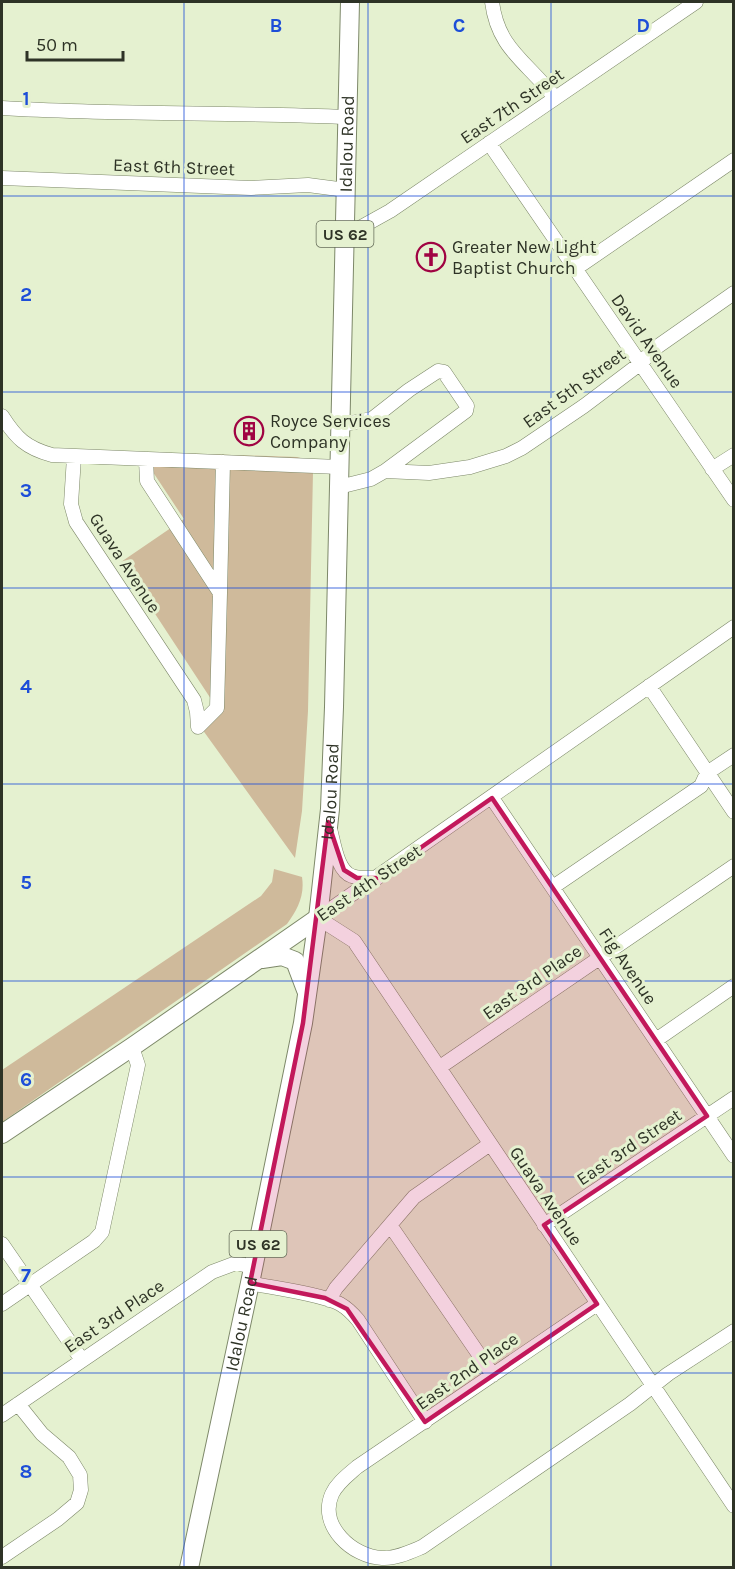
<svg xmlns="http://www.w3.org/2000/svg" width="735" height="1569" font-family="Karla,sans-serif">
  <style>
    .green { fill: #cfba9b }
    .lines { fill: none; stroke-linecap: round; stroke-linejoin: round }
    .minor-casing { stroke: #7d8869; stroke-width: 15 }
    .major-casing { stroke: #7d8869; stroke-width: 20 }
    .minor { stroke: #fff; stroke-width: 14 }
    .major { stroke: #fff; stroke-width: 18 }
    .marked { fill: #c2185b; fill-opacity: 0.2; stroke: #c2185b; stroke-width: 4.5; stroke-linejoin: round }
    .grid { fill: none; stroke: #1d4ed8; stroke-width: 1.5; stroke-opacity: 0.55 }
    .labels { text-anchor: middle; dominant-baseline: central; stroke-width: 6; stroke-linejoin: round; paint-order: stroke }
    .shield { fill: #e5f1d0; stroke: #656c59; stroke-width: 1.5 }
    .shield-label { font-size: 16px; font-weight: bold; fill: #2e3326 }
    .street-label { font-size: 18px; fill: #2e3326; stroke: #e5f1d0 }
    .poi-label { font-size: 18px; fill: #2e3326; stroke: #e5f1d0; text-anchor: start }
    .grid-label { font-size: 20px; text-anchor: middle; font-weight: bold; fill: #1d4ed8; stroke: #e5f1d0; stroke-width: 6; stroke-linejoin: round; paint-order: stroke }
  </style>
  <rect width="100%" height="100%" fill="#e5f1d0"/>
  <!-- green -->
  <path class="green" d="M143 452 297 457 304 459 313 472 308 711 302 811 295 858 202 729 210 721 211 699 121 562 184 519 143 457Z
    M274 869 302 877C305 896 297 910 287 924L2 1122V1070L261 896 272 882Z"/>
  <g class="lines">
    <!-- minor casing -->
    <g class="minor-casing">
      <path id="minor" d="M492 2C498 50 528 62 555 98
        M2 108C116 115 232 112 347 117
        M489 143 734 500
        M2 178 251 188 308 185 346 190
        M345 236 390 211 696 2
        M575 269 734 160
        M2 416C16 438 26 448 52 455L339 467
        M340 425 372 419 409 390 438 371 444 372 467 406 466 411 385 471
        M74 457 71 504 76 522 194 700 197 712 198 727
        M146 460 147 481 220 593 217 708 198 727
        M712 469 734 455
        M339 487 371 479 385 471 429 473 470 467 506 456 522 448 584 406 641 363 654 349 734 293
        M220 593 223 462
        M734 627 318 918 354 941 734 1506
        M649 686 734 812
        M492 798 734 1156
        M330 829C334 843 337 871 352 876 360 879 369 878 377 878
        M553 887 701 786 707 773 734 755
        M656 1040 734 986
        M440 1067 734 866
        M390 1225 493 1375
        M544 1225 734 1098
        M2 1244 82 1360
        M250 1283C273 1288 322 1294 340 1304 347 1308 353 1314 358 1320L425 1422
        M329 1300 336 1288 414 1197 490 1144
        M2 1304 94 1241 102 1232 138 1065 132 1047
        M597 1304 357 1467C348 1475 337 1483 332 1494 318 1526 353 1557 382 1558 395 1559 410 1552 422 1547L630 1404 668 1374 734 1331
        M2 1415 212 1272 236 1263 253 1267
        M2 1557 58 1519 77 1503 81 1490 80 1475 69 1457 42 1434 18 1404"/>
    </g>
    <!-- major casing -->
    <g class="major-casing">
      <g id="major">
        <path d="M262 959 282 956 295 961 306 990"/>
        <path d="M2 1134 132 1047 318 918"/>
        <path id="s1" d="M189 1568 250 1283 303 1023 318 918 330 809 334 707 350 2"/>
      </g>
    </g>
    <!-- minor -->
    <use href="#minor" class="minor"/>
    <!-- major -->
    <use href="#major" class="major"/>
  </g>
  <!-- marked area -->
  <path class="marked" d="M492 798 707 1116 544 1225 597 1304 425 1422 347 1309 325 1298 250 1283 303 1023 328 822 344 870 357 878H377Z"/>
  <!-- grid -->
  <path class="grid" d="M184 2V1568M368 2V1568M551 2V1568M2 196H734M2 392H734M2 588H734M2 784H734M2 981H734M2 1177H734M2 1373H734"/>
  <!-- icons -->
  <defs>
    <g id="church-ring" transform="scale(1.5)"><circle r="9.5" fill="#e5f1d0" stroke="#a00342" stroke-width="1.5"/><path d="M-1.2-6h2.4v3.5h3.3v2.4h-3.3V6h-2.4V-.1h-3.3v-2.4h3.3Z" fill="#a00342"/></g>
    <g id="building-ring" transform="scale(1.5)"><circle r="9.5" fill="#e5f1d0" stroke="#a00342" stroke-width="1.5"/><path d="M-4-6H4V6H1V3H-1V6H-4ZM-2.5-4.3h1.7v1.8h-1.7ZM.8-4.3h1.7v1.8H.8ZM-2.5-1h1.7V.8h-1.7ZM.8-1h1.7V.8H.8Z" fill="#a00342"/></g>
  </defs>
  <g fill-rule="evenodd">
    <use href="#church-ring" x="431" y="257"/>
    <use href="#building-ring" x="249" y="431"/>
  </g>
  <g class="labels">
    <!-- shield labels -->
    <g class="shield">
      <rect x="316.5" y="221" width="57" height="26" rx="4.5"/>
      <rect x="229.5" y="1231" width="57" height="26" rx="4.5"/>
    </g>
    <g class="shield-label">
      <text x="345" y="234">US 62</text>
      <text x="258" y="1244">US 62</text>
    </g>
    <!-- street labels -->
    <g class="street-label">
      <text transform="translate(512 106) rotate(-34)">East 7th Street</text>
      <text stroke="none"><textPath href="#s1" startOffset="1438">Idalou Road</textPath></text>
      <text transform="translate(174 167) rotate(2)">East 6th Street</text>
      <text transform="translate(647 341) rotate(55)">David Avenue</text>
      <text transform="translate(574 388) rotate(-36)">East 5th Street</text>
      <text transform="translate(125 563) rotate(57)">Guava Avenue</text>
      <text stroke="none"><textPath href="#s1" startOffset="790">Idalou Road</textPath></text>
      <text transform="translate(369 883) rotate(-34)">East 4th Street</text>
      <text transform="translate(628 966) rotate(56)">Fig Avenue</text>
      <text transform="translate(532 982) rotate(-35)">East 3rd Place</text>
      <text transform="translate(629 1147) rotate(-34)">East 3rd Street</text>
      <text transform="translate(546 1196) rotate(56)">Guava Avenue</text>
      <text transform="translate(114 1316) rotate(-34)">East 3rd Place</text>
      <text stroke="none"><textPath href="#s1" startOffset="250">Idalou Road</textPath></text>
      <text transform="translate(467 1371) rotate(-35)">East 2nd Place</text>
    </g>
    <!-- poi labels -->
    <g class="poi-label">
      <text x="452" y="247">Greater New Light<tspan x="452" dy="21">Baptist Church</tspan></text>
      <text x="270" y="421">Royce Services<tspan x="270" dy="21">Company</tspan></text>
    </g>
  </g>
  <g class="grid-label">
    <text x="276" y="32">B</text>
    <text x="459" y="32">C</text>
    <text x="643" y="32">D</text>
    <text x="26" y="105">1</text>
    <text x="26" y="301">2</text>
    <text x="26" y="497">3</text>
    <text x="26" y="693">4</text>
    <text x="26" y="889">5</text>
    <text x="26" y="1086">6</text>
    <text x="26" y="1282">7</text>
    <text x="26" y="1478">8</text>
  </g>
  <!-- border -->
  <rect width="735" height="1569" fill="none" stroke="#2e3326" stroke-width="6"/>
  <!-- scale -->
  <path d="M27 51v9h96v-9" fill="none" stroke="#2e3326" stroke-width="3"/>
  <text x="36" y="51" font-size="18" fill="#2e3326" stroke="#e5f1d0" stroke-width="4.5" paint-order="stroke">50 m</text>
</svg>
